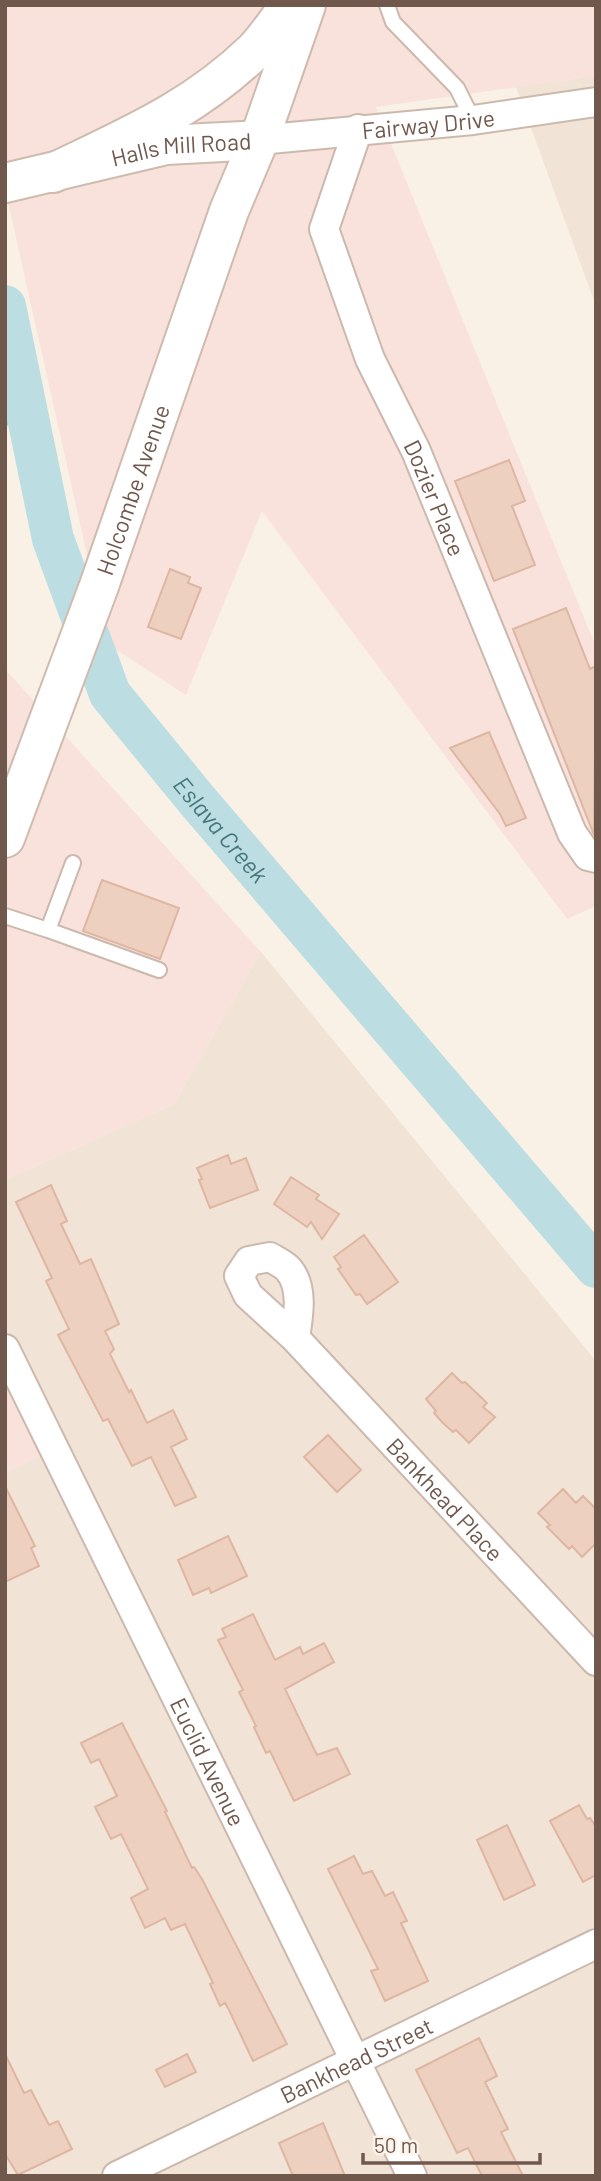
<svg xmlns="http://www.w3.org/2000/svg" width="601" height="2181" font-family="Barlow,sans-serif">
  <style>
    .residential { fill: #f1e3d5 }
    .commercial { fill: #f9e2db }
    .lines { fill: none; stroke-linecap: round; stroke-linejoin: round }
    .stream { stroke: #a4ced2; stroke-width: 7 }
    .river { stroke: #bcdee2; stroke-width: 42 }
    .building { fill: #edd0c0; stroke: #deb6a2; stroke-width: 2 }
    .lane-casing { stroke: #cbb9ad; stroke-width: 18 }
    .street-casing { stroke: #cbb9ad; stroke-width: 32 }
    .secondary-casing { stroke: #cfbbae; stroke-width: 42 }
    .lane { stroke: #fff; stroke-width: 14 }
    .street { stroke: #fff; stroke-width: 28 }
    .secondary { stroke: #fff; stroke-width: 38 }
    .labels { text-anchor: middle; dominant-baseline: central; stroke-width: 5; stroke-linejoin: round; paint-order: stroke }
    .street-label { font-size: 23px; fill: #71584d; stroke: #fdf5ec }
    .water-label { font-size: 24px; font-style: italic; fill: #46767b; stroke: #fdf5ec }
  </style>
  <rect width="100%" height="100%" fill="#faf1e6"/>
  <!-- residential -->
  <path class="residential" d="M596 76V306L516 87Z
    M261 952 596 1361V2176H5V1473L48 1452 5 1367V1180L174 1104Z"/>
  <!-- commercial -->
  <path class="commercial" d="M5 5H596V76L376 107 596 647V906L567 919 262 511 186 695 107 644 5 189Z
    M5 669 261 952 174 1104 5 1180Z
    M5 1367 48 1452 5 1473Z"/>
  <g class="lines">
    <!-- stream -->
    <path class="stream" d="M5 423 25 408"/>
    <!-- river -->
    <path class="river" id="s1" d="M5 306 53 539 110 694 196 799 596 1267"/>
  </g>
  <!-- building -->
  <path class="building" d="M509 460 525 501 512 506 535 565 494 581 455 481Z
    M170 569 190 577 188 583 201 588 181 639 148 627Z
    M566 608 590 669 596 666 594 835 513 629Z
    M489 732 526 818 506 826 500 814 450 748Z
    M102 880 179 908 160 959 83 931Z
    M228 1155 231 1164 246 1158 258 1190 210 1208 199 1180 202 1179 197 1168Z
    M291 1177 319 1195 316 1199 339 1214 322 1239 311 1222 307 1227 274 1204Z
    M51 1185 67 1221 61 1224 80 1264 91 1259 119 1324 105 1331 114 1349 110 1354 129 1392 131 1390 147 1423 173 1410 187 1439 171 1447 196 1497 175 1506 151 1457 132 1466 108 1419 103 1421 58 1335 69 1329 46 1281 52 1278 16 1202Z
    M364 1235 398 1282 367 1304 360 1294 356 1295 338 1269 341 1267 334 1257Z
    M452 1373 462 1383 465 1382 487 1403 483 1407 495 1417 469 1443 456 1430 453 1432 443 1423 434 1413 436 1411 426 1399Z
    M328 1435 361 1470 337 1492 304 1457Z
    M5 1486 35 1546 31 1548 39 1566 5 1582Z
    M563 1489 576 1503 583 1496 596 1509V1543L582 1557 572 1546 569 1549 547 1527 550 1525 538 1513Z
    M228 1536 247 1576 211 1593 209 1588 193 1595 178 1560Z
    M253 1614 275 1660 300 1647 303 1654 324 1643 334 1662 285 1689 317 1755 337 1748 350 1774 294 1801 270 1751 266 1753 254 1727 256 1726 239 1692 243 1690 218 1640 226 1637 222 1629Z
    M122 1723 167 1811 165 1812 192 1868 194 1867 202 1879 287 2044 253 2061 229 2010 225 2003 220 2006 210 1984 213 1983 185 1924 171 1930 165 1918 145 1928 131 1898 148 1889 121 1834 111 1839 95 1807 117 1796 99 1759 91 1763 81 1743Z
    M579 1805 587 1819 590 1818 596 1827V1875L583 1882 550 1821Z
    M507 1825 535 1885 504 1900 477 1840Z
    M354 1856 363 1874 372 1871 385 1896 393 1892 407 1921 401 1923 428 1981 385 2001 371 1971 378 1969 328 1869Z
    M479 2038 497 2076 485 2082 508 2129 501 2132 523 2176H482L468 2148 457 2153 416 2070Z
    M5 2054 24 2093 31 2090 49 2125 58 2121 72 2149 18 2175 5 2154Z
    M187 2054 196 2072 165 2087 156 2070Z
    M323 2123 345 2176H293L279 2143Z"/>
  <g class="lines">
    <!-- lane casing -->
    <g class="lane-casing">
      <path id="lane" d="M387 5 393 22 457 88 473 120
        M5 916 48 930 73 863
        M48 930 159 970"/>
    </g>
    <!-- street casing -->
    <g class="street-casing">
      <g id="street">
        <path id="s2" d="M358 129 324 229 370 359 416 451 572 833 588 856 596 858"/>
        <path id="s3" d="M259 140 473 120 596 102"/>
        <path id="s4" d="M295 1338C298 1318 304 1288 289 1270 285 1265 276 1261 270 1257L249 1261 239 1276 248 1295 295 1338 596 1661"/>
        <path id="s5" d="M5 1349 412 2176"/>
        <path id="s6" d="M117 2176 596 1944"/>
      </g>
    </g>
    <!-- secondary casing -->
    <g class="secondary-casing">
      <g id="secondary">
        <path d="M53 173C127 137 193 110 254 51 267 38 278 20 290 5"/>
        <path id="s7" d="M5 183 166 145 259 140"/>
        <path id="s8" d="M5 838 99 586 229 211 259 140 306 5"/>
      </g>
    </g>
    <!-- lane -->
    <use href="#lane" class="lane"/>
    <!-- street -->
    <use href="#street" class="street"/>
    <!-- secondary -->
    <use href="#secondary" class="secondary"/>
  </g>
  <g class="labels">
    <!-- street labels -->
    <g class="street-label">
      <text stroke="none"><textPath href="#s3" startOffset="170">Fairway Drive</textPath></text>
      <text stroke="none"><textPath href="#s7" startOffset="180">Halls Mill Road</textPath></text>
      <text stroke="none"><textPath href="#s8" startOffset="371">Holcombe Avenue</textPath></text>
      <text stroke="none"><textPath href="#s2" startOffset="397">Dozier Place</textPath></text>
      <text stroke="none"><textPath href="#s4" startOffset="438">Bankhead Place</textPath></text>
      <text stroke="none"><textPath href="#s5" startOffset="460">Euclid Avenue</textPath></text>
      <text stroke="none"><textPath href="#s6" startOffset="266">Bankhead Street</textPath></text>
    </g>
    <!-- water labels -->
    <g class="water-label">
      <text stroke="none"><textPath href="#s1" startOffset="578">Eslava Creek</textPath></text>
    </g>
  </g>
  <!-- border -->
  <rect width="601" height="2181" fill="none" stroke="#71584d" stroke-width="14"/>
  <!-- scale -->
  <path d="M363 2153v10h177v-10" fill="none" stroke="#71584d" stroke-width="3.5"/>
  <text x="374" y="2153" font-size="21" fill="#71584d" stroke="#fdf5ec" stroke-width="5" paint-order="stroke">50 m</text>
</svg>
